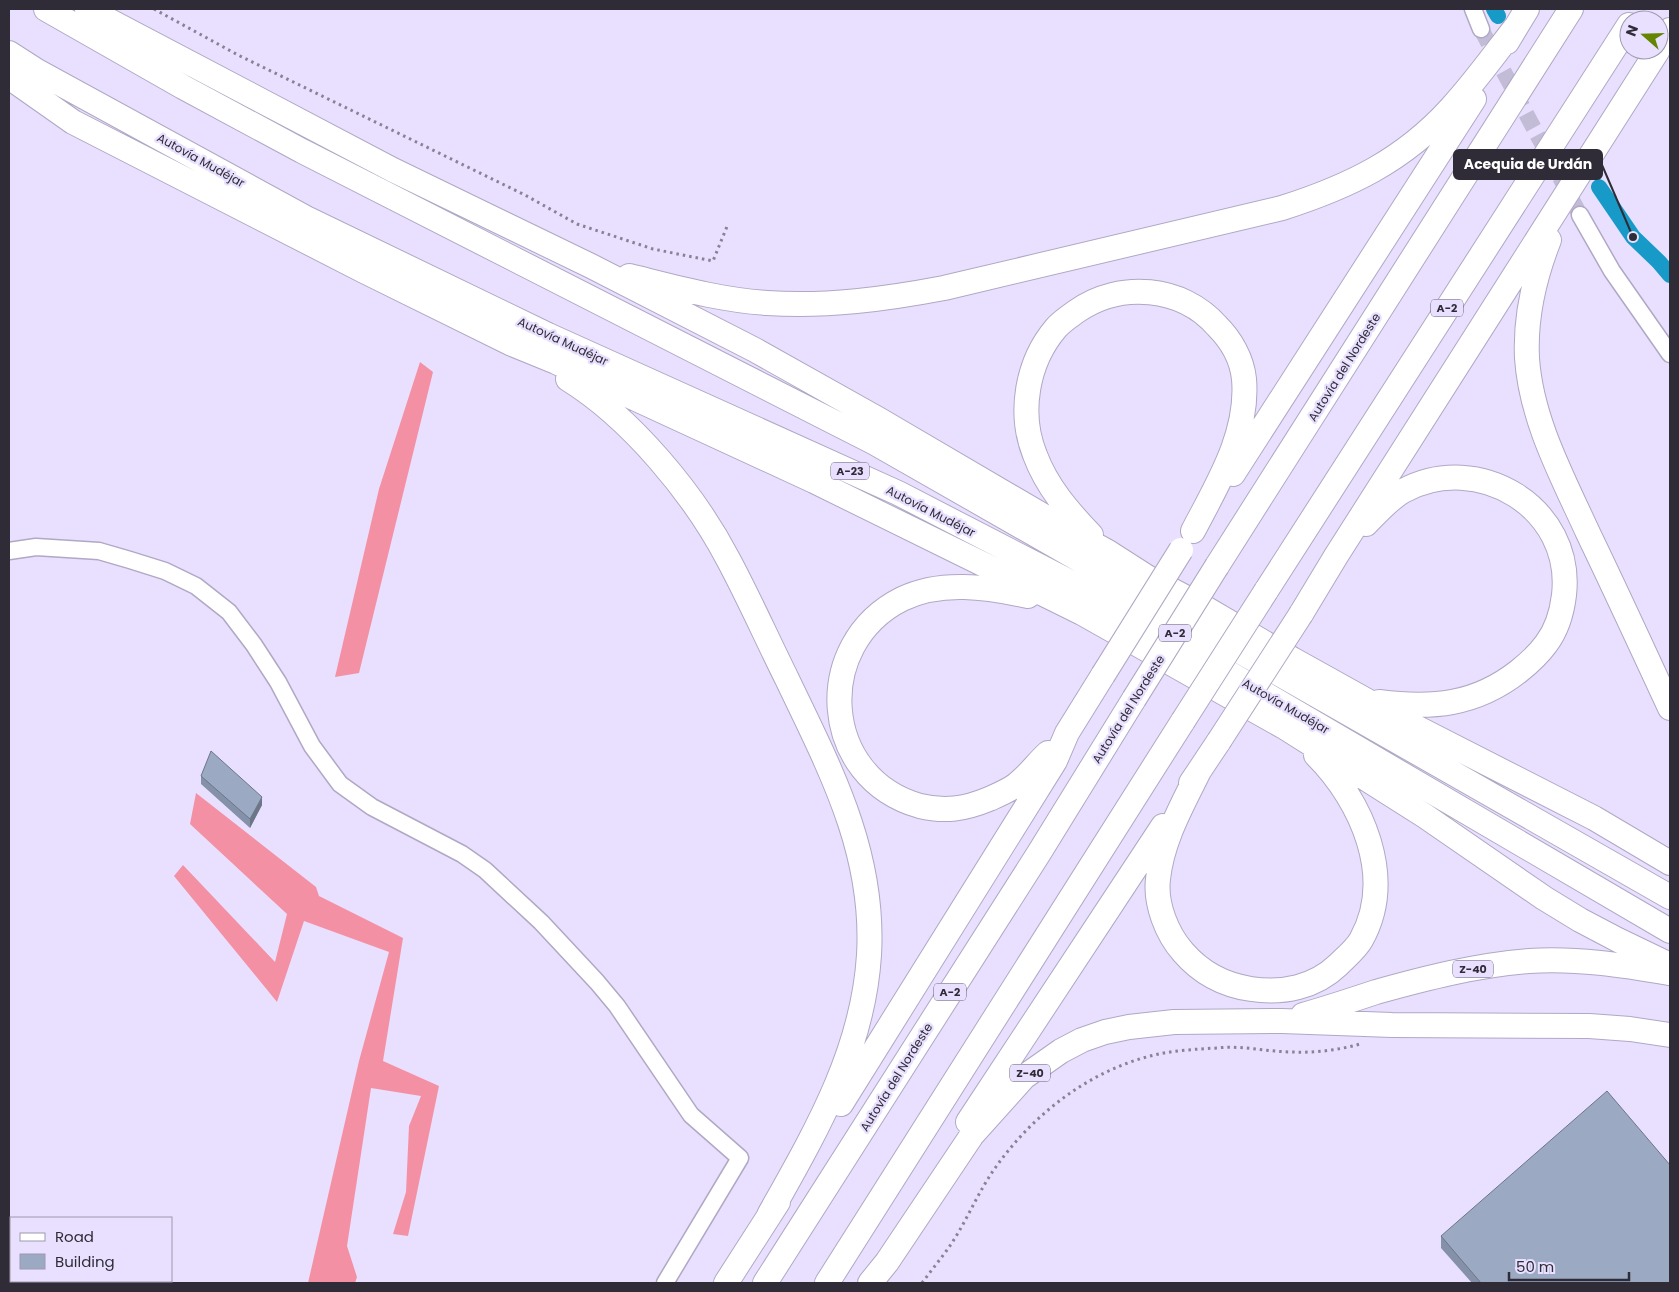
<svg xmlns="http://www.w3.org/2000/svg" width="1679" height="1292" font-family="Poppins,sans-serif">
  <style>
    .forest { fill: #f490a4 }
    .lines { fill: none; stroke-linecap: round; stroke-linejoin: round }
    .canal { stroke: #189ac8; stroke-width: 16 }
    .minor-tunnel { stroke: #c3bcd6; stroke-width: 16; stroke-dasharray: 16 8; stroke-linecap: butt }
    .minor-casing { stroke: #b0a8c4; stroke-width: 19 }
    .highway-casing { stroke: #b0a8c4; stroke-width: 26 }
    .path { stroke: #888296; stroke-width: 3; stroke-dasharray: 2.5 4; stroke-linecap: butt }
    .minor { stroke: #fff; stroke-width: 16 }
    .highway { stroke: #fff; stroke-width: 24 }
    .highway-bridge-casing { stroke: #b0a8c4; stroke-width: 26; stroke-linecap: butt }
    .highway-bridge { stroke: #fff; stroke-width: 24 }
    .wall { fill: #8591a8 }
    .shaded-wall { fill: #6c7688 }
    .building { fill: #9ba9c3; stroke: #6c7688 }
    .labels { text-anchor: middle; dominant-baseline: central; stroke-width: 4.5; stroke-linejoin: round; paint-order: stroke }
    .shield { fill: #e8e0fe; stroke: #666273; stroke-width: 1 }
    .shield-label { font-size: 11px; font-weight: bold; fill: #2f2c37 }
    .street-label { font-size: 12px; fill: #2f2c37; stroke: #e8e0fe }
    .leader { fill: none; stroke: #2f2c37; stroke-width: 2 }
    .callout-dot { fill: #2f2c37; stroke: #e8e0fe; stroke-width: 2 }
    .callout { fill: #2f2c37; stroke: #2f2c37; stroke-width: 2 }
    .callout-label { font-size: 14px; text-anchor: middle; font-weight: bold; fill: #fff }
  </style>
  <rect width="100%" height="100%" fill="#e8e0fe"/>
  <!-- forest -->
  <path class="forest" d="M420 362 433 372 359 673 335 677 379 489Z
    M196 793 316 887 319 896 403 938 383 1061 439 1086 408 1236 393 1234 406 1192 409 1126 421 1096 371 1088 347 1246 357 1277 355 1283H308L359 1061 389 952 304 921 277 1002 174 876 183 865 275 962 287 914 190 824Z"/>
  <g class="lines">
    <!-- canal -->
    <path class="canal" d="M1494 9 1498 16
      M1599 187 1633 237 1659 262 1670 275"/>
    <!-- minor-tunnel -->
    <path class="minor-tunnel" d="M1481 29 1580 215"/>
    <!-- minor casing -->
    <g class="minor-casing">
      <path id="minor" d="M1473 9 1481 29
        M1580 215 1612 271 1670 354
        M9 551 36 547 99 551 130 560 165 571 196 586 229 612 254 645 278 682 312 746 340 784 372 807 462 854 485 870 541 922 597 982 617 1006 691 1115 740 1158 665 1283"/>
    </g>
    <!-- highway casing -->
    <g class="highway-casing">
      <path id="highway" d="M46 9 183 87 302 151 875 443 1670 897
        M87 9 393 170 591 266 755 350 878 419 1064 528 1108 552 1147 577 1200 605 1292 659 1398 718 1594 818 1670 863
        M1507 42 1527 9
        M1659 48 1670 30
        M9 53 37 71 306 218 548 335 898 493 1101 598 1670 931
        M9 77 73 122 364 271 512 344 556 362 814 481 1082 613 1286 728 1425 816 1544 898 1580 920 1618 940 1670 965
        M1549 240C1534 278 1525 317 1527 358 1531 420 1563 478 1588 533 1616 591 1643 650 1670 708
        M629 276C674 287 720 300 767 303 827 307 886 299 944 288L1282 208C1348 187 1403 161 1451 108 1474 83 1494 55 1515 28
        M568 379C631 418 694 494 728 559 749 598 767 639 787 679 830 769 875 852 869 955 863 1052 815 1133 769 1215
        M1233 474 1474 99
        M1366 524C1377 513 1389 499 1403 491 1478 450 1574 508 1564 595 1562 612 1556 631 1546 644 1538 655 1529 663 1519 671 1476 705 1432 709 1379 702
        M1091 535C1068 511 1047 487 1035 455 1018 413 1027 362 1056 328 1062 321 1070 316 1077 311 1120 281 1182 286 1217 326 1231 340 1242 359 1244 379 1249 434 1217 485 1193 531
        M1217 566 1571 9
        M1266 591 1629 25
        M1028 596C987 587 941 580 902 599 812 644 820 778 920 806 945 812 965 809 989 799 998 795 1008 791 1016 785 1028 776 1037 763 1048 753
        M1301 614 1336 556 1658 50
        M1199 771C1182 806 1162 840 1158 879 1155 904 1167 934 1183 952 1201 973 1224 985 1251 989 1283 994 1315 987 1338 965 1346 957 1356 949 1361 940 1396 878 1362 801 1316 755
        M1191 783 1219 741
        M1303 1015C1328 1008 1352 1000 1376 992 1426 978 1477 965 1529 961 1577 958 1623 965 1669 973
        M841 1104 1055 761 1067 733 1103 675
        M968 1122 1163 826
        M726 1283 778 1202
        M765 1283 1039 853 1134 699
        M827 1283 1183 721
        M870 1283 887 1262 972 1135 1024 1077 1061 1051 1082 1040 1105 1032 1129 1027 1174 1022 1282 1021 1392 1025 1589 1026 1630 1029 1670 1035"/>
    </g>
    <!-- path -->
    <path class="path" d="M154 9 238 55 525 195 577 224 653 249 713 261 728 224
      M922 1283C930 1272 939 1261 947 1250 965 1225 976 1196 993 1171 1033 1113 1094 1066 1164 1053 1181 1050 1199 1049 1217 1048 1242 1045 1267 1052 1293 1052 1315 1053 1339 1050 1360 1044"/>
    <!-- minor -->
    <use href="#minor" class="minor"/>
    <!-- highway -->
    <use href="#highway" class="highway"/>
    <!-- highway-bridge casing -->
    <g class="highway-bridge-casing">
      <path id="highway-bridge" d="M1103 675 1181 550
        M1134 699 1217 566
        M1183 721 1266 591
        M1219 741 1301 614"/>
    </g>
    <!-- highway-bridge -->
    <use href="#highway-bridge" class="highway-bridge"/>
  </g>
  <!-- wall -->
  <path class="wall" d="M201 776 262 805 250 828 201 784Z
    M1441 1236 1670 1283H1472L1441 1248Z"/>
  <!-- shaded-wall -->
  <path class="shaded-wall" d="M262 797V805L250 828V819Z"/>
  <!-- building -->
  <path class="building" d="M211 751 262 797 250 819 201 776Z
    M1607 1091 1670 1165V1283H1481L1441 1236Z"/>
  <g class="labels">
    <!-- shield labels -->
    <g class="shield">
      <rect x="1431" y="299.5" width="32" height="17" rx="4"/>
      <rect x="831" y="462.5" width="38" height="17" rx="4"/>
      <rect x="1159" y="624.5" width="32" height="17" rx="4"/>
      <rect x="1453" y="960.5" width="40" height="17" rx="4"/>
      <rect x="934" y="983.5" width="32" height="17" rx="4"/>
      <rect x="1010" y="1064.5" width="40" height="17" rx="4"/>
    </g>
    <g class="shield-label">
      <text x="1447" y="308">A-2</text>
      <text x="850" y="471">A-23</text>
      <text x="1175" y="633">A-2</text>
      <text x="1473" y="969">Z-40</text>
      <text x="950" y="992">A-2</text>
      <text x="1030" y="1073">Z-40</text>
    </g>
    <!-- street labels -->
    <g class="street-label">
      <text transform="translate(201 160) rotate(29)">Autovía Mudéjar</text>
      <text transform="translate(563 341) rotate(25)">Autovía Mudéjar</text>
      <text transform="translate(1344 367) rotate(-58)">Autovía del Nordeste</text>
      <text transform="translate(931 511) rotate(27)">Autovía Mudéjar</text>
      <text transform="translate(1286 706) rotate(30)">Autovía Mudéjar</text>
      <text transform="translate(1128 709) rotate(-58)">Autovía del Nordeste</text>
      <text transform="translate(896 1077) rotate(-58)">Autovía del Nordeste</text>
    </g>
  </g>
  <!-- callouts -->
  <path class="leader" d="M1633 237L1602 165"/>
  <circle class="callout-dot" cx="1633" cy="237" r="5"/>
  <rect class="callout" x="1454" y="150" width="148" height="29" rx="5"/>
  <g class="callout-label">
    <text x="1528" y="169">Acequia de Urdán</text>
  </g>
  <!-- border -->
  <rect width="1679" height="1292" fill="none" stroke="#2f2c37" stroke-width="20"/>
  <!-- legend -->
  <rect x="10" y="1217" width="162" height="65" fill="#e8e0fe" stroke="#9e98ae"/>
  <rect x="20" y="1233" width="25" height="8" fill="#ffffff" stroke="#9e98ae"/>
  <text x="55" y="1242" font-size="15" fill="#2f2c37">Road</text>
  <rect x="20" y="1254" width="25" height="15" fill="#9ba9c3" stroke="#9e98ae"/>
  <text x="55" y="1267" font-size="15" fill="#2f2c37">Building</text>
  <!-- north arrow -->
  <g transform="translate(1644 35) rotate(290)"><circle r="24" fill="#e8e0fe" stroke="#9e98ae"/>
  <path d="M0-4L9 19L0 12L-9 19Z" fill="#648500"/>
  <text y="-8" font-size="14" font-weight="bold" text-anchor="middle" fill="#2f2c37">N</text>
  </g>
  <!-- scale -->
  <path d="M1509 1272v8h120v-8" fill="none" stroke="#2f2c37" stroke-width="2.5"/>
  <text x="1516" y="1272" font-size="15" fill="#2f2c37" stroke="#e8e0fe" stroke-width="4" paint-order="stroke">50 m</text>
</svg>
